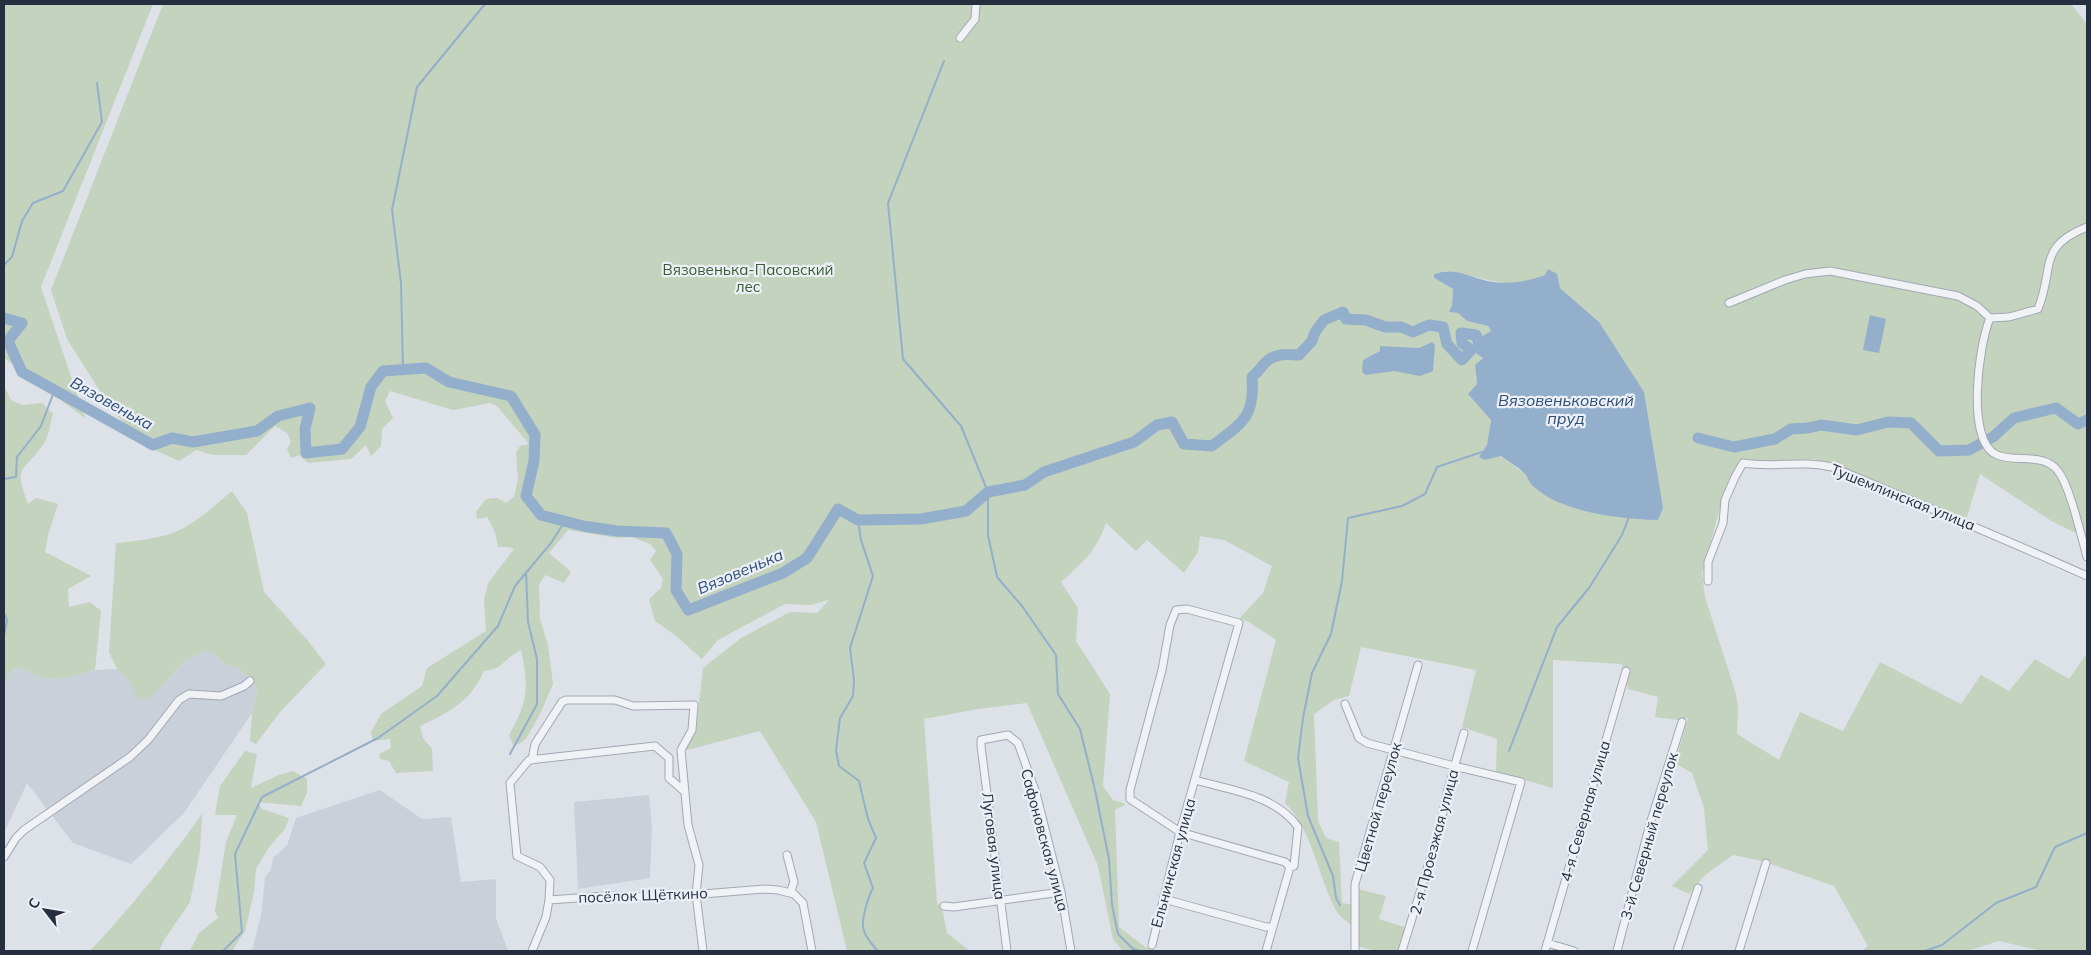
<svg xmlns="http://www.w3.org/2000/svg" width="2091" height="955" font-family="Mulish,sans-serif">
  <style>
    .built { fill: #cad0da }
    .green { fill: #c3d3bd; fill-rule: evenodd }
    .water { fill: #94afcb }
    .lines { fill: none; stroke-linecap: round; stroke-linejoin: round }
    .stream { stroke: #94afcb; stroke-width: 2 }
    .river { stroke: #94afcb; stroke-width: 11 }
    .street-casing { stroke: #a2a8b2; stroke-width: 9 }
    .street { stroke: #f0f2f6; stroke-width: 7 }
    .labels { text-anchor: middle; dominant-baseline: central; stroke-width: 4.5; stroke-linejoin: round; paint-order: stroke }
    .park-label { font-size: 15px; fill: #3a5c31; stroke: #ecf0f6 }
    .street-label { font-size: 15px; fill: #252f40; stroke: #ecf0f6 }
    .water-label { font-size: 16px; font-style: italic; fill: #2c4e76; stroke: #ecf0f6 }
  </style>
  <rect width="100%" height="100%" fill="#dde1e8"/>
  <!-- built -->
  <path class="built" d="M204 651H211L225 664 236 667 252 679 257 692 252 713 184 813 131 864 73 843 27 783 4 833V689L9 673 18 667 42 678 62 679 95 670 117 669 130 682 159 690 182 663Z
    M380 790 422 819 451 817 461 882 496 879V918L508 951H250L253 947 261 915 265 878 271 869 273 858 287 845 296 818Z
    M649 795 652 826 650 878 578 889 574 802Z"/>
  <!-- green -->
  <path class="green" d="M4 4H153L41 287 85 418 4 358Z
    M163 4H2071L2087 24V543L2086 538 2053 522 1980 474 1966 520 1855 473 1814 459 1769 462 1745 459 1726 486 1702 573 1705 597 1736 694 1738 708 1737 734 1779 760 1800 712 1843 731 1880 662 1961 704 1981 675 2009 691 2035 659 2069 679 2087 653V951H2042L1999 941 1967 951H1862L1868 946 1834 886 1762 861 1733 855 1705 875 1689 894 1672 886 1708 850 1704 808 1692 773 1675 763 1688 718 1678 720 1655 717 1658 697 1628 689 1622 664 1553 660V788L1496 772 1497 739 1462 727 1476 670 1361 647 1349 696 1334 700 1314 714 1318 821 1326 838 1339 842 1342 903 1353 905 1351 925C1347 921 1340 917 1337 912 1318 878 1313 830 1285 803L1289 782 1244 761 1276 640 1249 622 1240 618 1263 593 1272 566 1224 540 1200 536 1198 552 1184 573 1147 540 1136 551 1106 523C1095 553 1084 561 1061 582L1078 608 1076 641 1110 694 1103 786 1113 800 1126 804 1115 810 1119 927 1145 947 1153 949 1154 951H1123L1113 939 1098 866 1027 703 978 709 924 719 937 902 943 912 947 933 970 951H847L816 822 760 731 683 751 696 731 703 668 741 638 790 612 817 613 829 600 810 605 785 604 718 640 702 659 675 635 655 621 649 599 661 588 663 579 650 560 656 551 650 544 632 537 617 538 568 530 549 553 571 572 564 583 545 575 539 585 540 619 548 645 553 684 541 712 526 739 514 747 509 735C528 702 529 688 521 650 504 658 503 670 484 671 470 702 450 712 420 726L423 738 432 749 433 771 396 773 389 761 380 759 379 754 391 748 390 739 373 741 371 732 381 714 422 686 427 668 486 631 484 600 488 583 514 549 508 547H498L495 532 487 517 477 519 476 512 486 499 497 498 506 503 514 497 518 479 516 453 520 446 529 444 497 406 490 403 453 410 390 391 385 401 393 418 382 429 381 446 371 456 366 445 351 459 308 463 299 455 291 458 287 449 291 442 287 433 275 426 246 455H213L196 450 179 461 151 448 114 413 67 339 51 290ZM1445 271C1468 273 1503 288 1526 282 1532 281 1539 278 1545 275L1599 322 1551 498 1533 486 1524 473 1500 456 1485 460 1479 457 1487 445 1491 420 1475 377 1491 332 1488 326 1467 321 1458 313 1449 312 1452 306 1453 289 1434 278V274Z
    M4 385 11 400 22 405 42 403 53 414C50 423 49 437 43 445 23 473 13 465 28 504L36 498 58 504 48 535 45 552 91 576 68 589 69 607 90 602 101 611 95 670 62 679 42 678 18 667 9 673 4 689Z
    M232 491 247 513 264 592 308 641 326 664 280 712 256 744 250 741 252 713 257 692 252 679 236 667 225 664 211 651H204L182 663 159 690 146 699 138 700 130 682 117 669 109 652 116 543C136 541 156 539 175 532 194 525 216 504 232 491Z
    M245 751 257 754 251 788 279 775 293 771 307 779V793L301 806 257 802 262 809 289 818 285 829 269 847 256 869 254 892 245 931 232 951H190L199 933 218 918 215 911 226 842 237 815H215L220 786Z
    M202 814 200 851 190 902 164 940 159 951H90C130 908 168 862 202 814Z
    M1358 889 1386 896 1379 919 1407 928 1399 951H1375L1358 946Z"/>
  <!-- water -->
  <path class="water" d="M1548 269 1557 274 1560 288 1599 322 1644 392 1663 508 1658 520C1621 519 1563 513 1534 487 1530 484 1528 478 1525 474 1519 467 1508 462 1501 456L1485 460 1479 457 1487 445 1491 420 1468 394 1477 384 1475 365 1483 358 1477 354 1474 341 1491 331 1488 326 1467 321 1458 313 1449 312 1452 305 1453 289 1434 278V274C1455 267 1467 276 1487 281 1507 285 1526 282 1545 275Z
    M1870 315 1886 319 1879 353 1863 350Z
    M1432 342 1435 345 1433 371 1420 376 1394 371 1366 375 1362 372 1363 360 1380 351V346L1419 348Z"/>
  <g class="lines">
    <!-- stream -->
    <path class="stream" d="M944 61 888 203 903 359 961 426 988 492V535L997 577 1022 606 1056 655 1058 694 1080 729 1095 790 1109 859 1112 905 1118 934 1133 949 1140 951
      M4 265 12 257 22 221 33 203 63 191 102 122 97 83
      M403 370 401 283 392 210 417 87 485 4
      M4 479 16 477 17 457 41 426 55 389
      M858 520 861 540 873 576 850 648 854 680 853 696 840 718 836 750 839 766 859 781 868 819 876 838 864 863 873 888C868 897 862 918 863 927 864 935 873 946 878 951
      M4 613 7 620 4 636
      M1509 751 1557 627 1589 588 1622 535 1629 517
      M510 754 537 704V659L528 622 526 572
      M1340 905 1336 898 1333 876 1308 816 1298 758 1303 718 1312 673 1331 634 1342 581 1348 518 1402 506 1425 494 1437 467 1482 452
      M223 951 242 932 235 854 262 797 378 738 437 696 498 626 515 586 551 543 565 521
      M1925 951 1942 945 1996 903 2036 887 2055 847 2087 833"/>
    <!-- river -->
    <path class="river" d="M4 318 22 323 8 341 22 372 153 445 172 438 193 442 257 431 278 416 310 408 305 429 306 453 342 449 360 427 371 387 383 371 426 368 449 382 511 396 535 435 534 461 526 496 541 515 583 526 617 531 666 533 677 554 676 590 688 610 783 573 807 558 838 509 858 520 921 519 966 511 988 492 1025 485 1044 472 1134 442 1157 425 1172 422 1184 444 1212 446C1242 423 1255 418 1252 377 1260 371 1260 367 1266 362 1275 353 1288 354 1299 355L1312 341 1315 332 1324 320 1343 312 1346 319 1366 320 1385 327H1401L1413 332 1429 325 1443 327 1447 344 1462 360 1471 350 1462 343 1461 333 1476 335 1481 350H1485
      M1698 438 1734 447 1775 439 1791 429 1808 428 1821 425 1857 430 1888 422 1911 423 1939 451 1969 450 1993 437 2014 418 2056 408 2078 424 2087 420"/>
    <!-- street casing -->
    <g class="street-casing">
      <path id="street" d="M960 38 975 19 976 4
        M2087 227C2037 247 2055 267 2038 309L2009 317 1990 318C1979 344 1965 441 1997 455 2016 463 2044 452 2058 471 2070 486 2081 536 2087 557
        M1729 303 1785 280 1805 274 1830 271 1958 296 1977 306 1990 318
        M1708 581V562L1723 523 1725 500 1735 477 1743 463C1774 468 1801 460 1832 467 1917 503 2003 538 2087 576
        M1345 704 1359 738 1367 743 1454 766 1521 782 1472 951
        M532 760 535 744 562 702 566 700H615L633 706 694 705 692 730 681 750 688 825 699 865 696 894 703 951
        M1195 780C1231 790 1275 795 1298 827L1294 866 1290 867
        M787 855 794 882 790 893
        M4 857 16 838 24 830 130 757 148 740 179 700 189 694 221 696 244 686 250 681
        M1164 899 1266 927H1273
        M549 900 550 880 540 867 517 856 510 783 529 760 655 746 669 758V778L684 791
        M944 906 954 907 1061 892
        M1547 943 1574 951
        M1152 945 1180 832 1239 623 1187 609 1176 610 1170 625 1162 670 1130 790V799L1180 832 1285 862 1290 867
        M532 951 546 917 549 900 605 896 666 897 765 889 778 890 794 894 803 903 812 951
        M1007 951 981 746V740L1008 735 1018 743 1036 793 1061 892 1071 951
        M1266 951 1290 867
        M1355 951V884L1418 665
        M1402 951 1440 827 1447 793 1464 733
        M1545 951 1626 671
        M1617 951 1650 824 1682 722
        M1677 951 1698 888
        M1739 951 1766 863"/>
    </g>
    <!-- street -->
    <use href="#street" class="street"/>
  </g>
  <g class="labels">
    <!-- park labels -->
    <g class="park-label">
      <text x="748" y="269">Вязовенька-Пасовский<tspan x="748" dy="17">лес</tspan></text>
    </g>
    <!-- street labels -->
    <g class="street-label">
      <text transform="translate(1903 497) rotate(22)">Тушемлинская улица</text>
      <text transform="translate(1378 807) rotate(-74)">Цветной переулок</text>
      <text transform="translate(1585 811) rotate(-74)">4-я Северная улица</text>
      <text transform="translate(1649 836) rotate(-74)">3-й Северный переулок</text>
      <text transform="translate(1045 840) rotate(75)">Сафоновская улица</text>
      <text transform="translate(1434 842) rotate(-75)">2-я Проезжая улица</text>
      <text transform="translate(994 846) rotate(83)">Луговая улица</text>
      <text transform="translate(1173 863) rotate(-75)">Ельнинская улица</text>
      <text transform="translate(643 895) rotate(-2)">посёлок Щёткино</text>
    </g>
    <!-- water labels -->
    <g class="water-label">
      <text x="1566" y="400">Вязовеньковский<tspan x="1566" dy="18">пруд</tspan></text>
      <text transform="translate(112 403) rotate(29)">Вязовенька</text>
      <text transform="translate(740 571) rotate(-23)">Вязовенька</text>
    </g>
  </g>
  <!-- border -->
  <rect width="2091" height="955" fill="none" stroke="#252f40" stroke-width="10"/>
  <!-- north arrow -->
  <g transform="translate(45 910) rotate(301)" stroke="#ecf0f6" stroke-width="4" paint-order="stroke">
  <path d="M0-4L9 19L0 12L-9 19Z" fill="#252f40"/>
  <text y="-8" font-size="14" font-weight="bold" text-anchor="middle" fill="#252f40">С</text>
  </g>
</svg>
